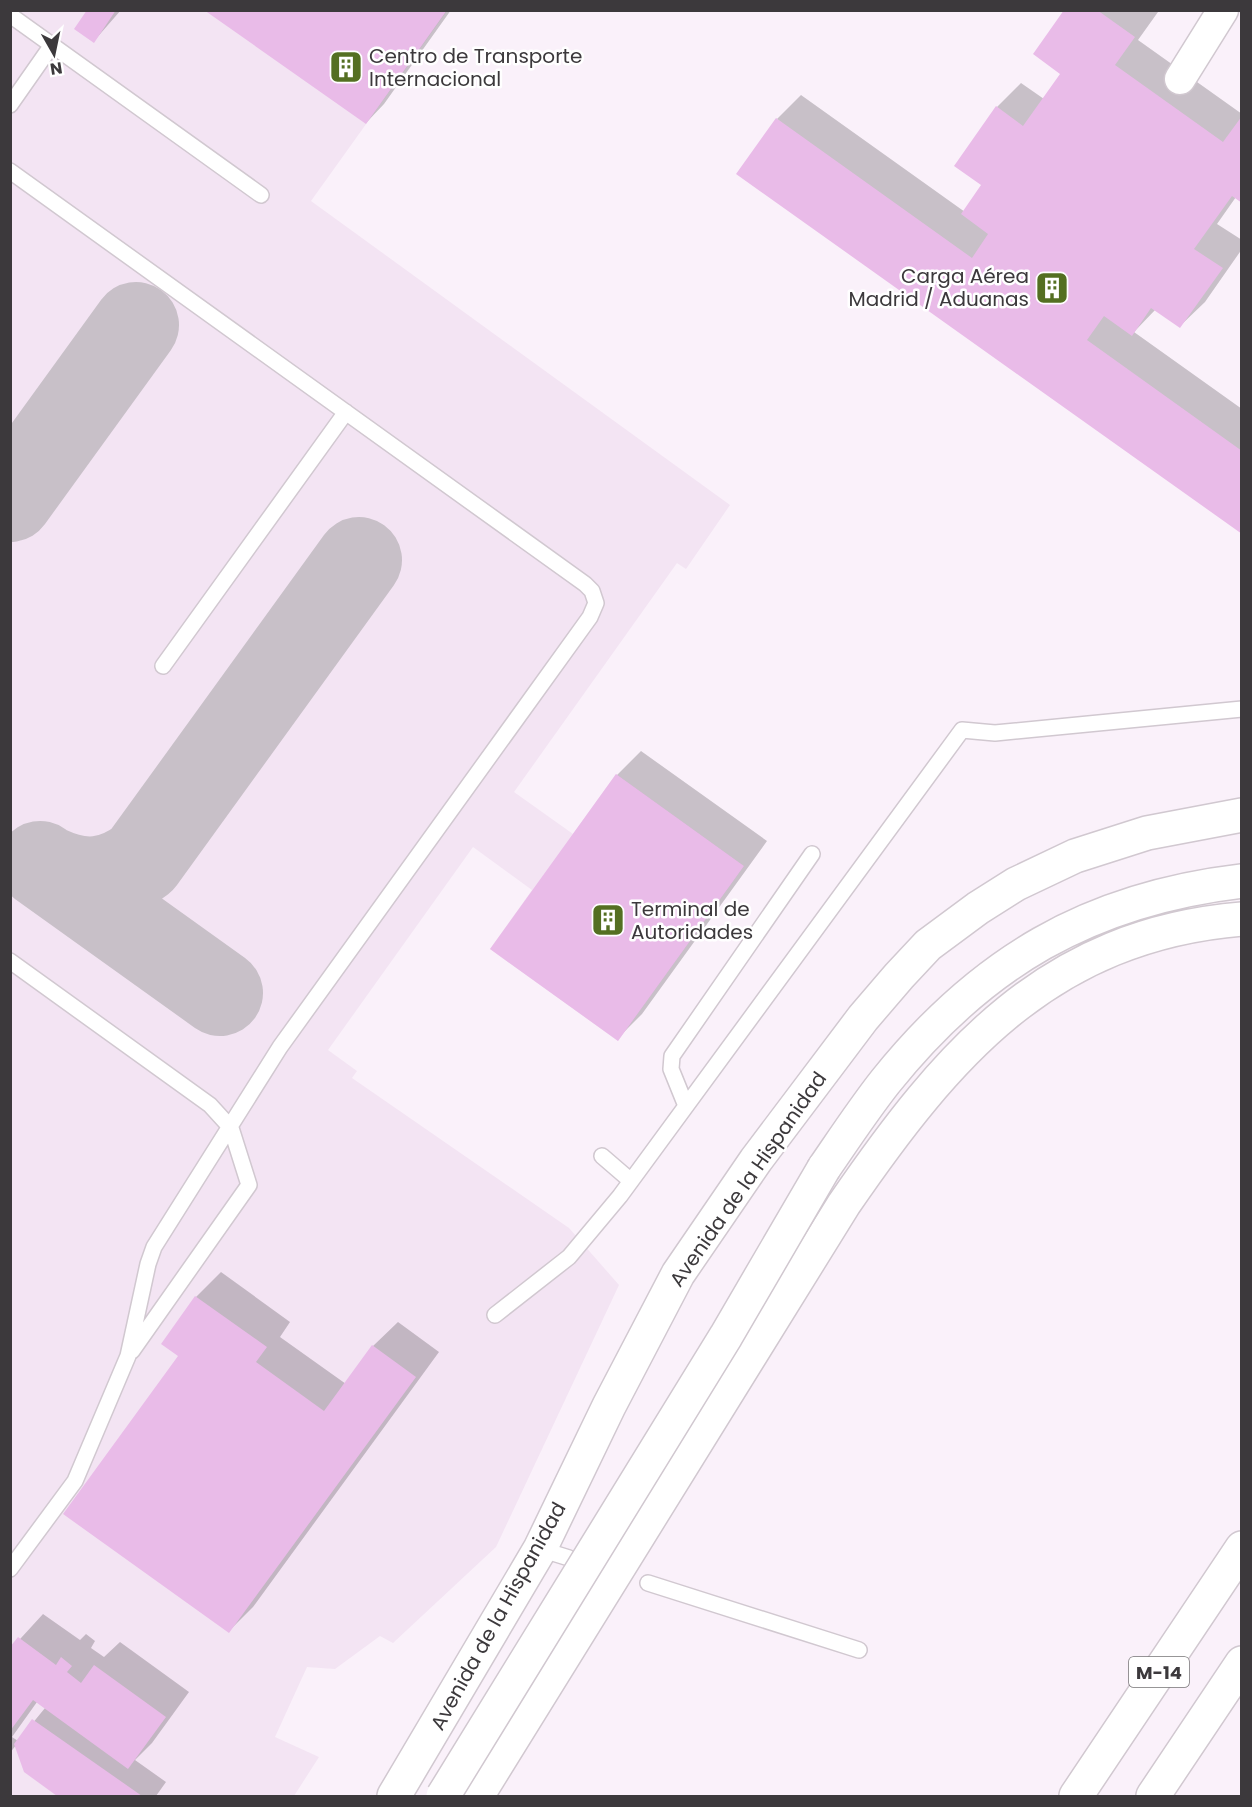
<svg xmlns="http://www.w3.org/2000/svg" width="1252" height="1807" font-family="Poppins,sans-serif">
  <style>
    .built { fill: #f3e4f3 }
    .shadow { fill: #0003; fill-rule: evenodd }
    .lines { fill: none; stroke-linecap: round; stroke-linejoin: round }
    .taxiway { stroke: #c8c0c8; stroke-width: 86 }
    .building { fill: #e9bbe8 }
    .lane-casing { stroke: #d1c8d0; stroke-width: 18 }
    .street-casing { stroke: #d1c8d0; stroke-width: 33 }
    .secondary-casing { stroke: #d1c8d0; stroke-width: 36 }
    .highway-casing { stroke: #d1c8d0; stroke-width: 36 }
    .lane { stroke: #fff; stroke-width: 15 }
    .street { stroke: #fff; stroke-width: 30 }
    .secondary { stroke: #fff; stroke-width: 33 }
    .highway { stroke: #fff; stroke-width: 33 }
    .highway-bridge-casing { stroke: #d1c8d0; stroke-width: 36; stroke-linecap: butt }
    .highway-bridge { stroke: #fff; stroke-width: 33 }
    .labels { text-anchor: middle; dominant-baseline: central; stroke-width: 5; stroke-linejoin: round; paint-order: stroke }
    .shield { fill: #fff; stroke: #767476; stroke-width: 1.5 }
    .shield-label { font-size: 18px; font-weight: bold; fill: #3c393c }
    .poi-label { font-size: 20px; fill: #3c393c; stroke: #fff; text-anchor: start }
    .street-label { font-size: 20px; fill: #3c393c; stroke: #fff }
  </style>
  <rect width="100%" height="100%" fill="#faf1fa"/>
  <!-- built -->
  <path class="built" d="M11 11H447L311 201 730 505 686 569 677 563 514 792 573 834 616 774 744 866 618 1041 490 949 532 890 473 847 328 1050 357 1071 352 1078 569 1228 619 1285 496 1547 393 1643 380 1636 335 1669 307 1667 275 1737 319 1757 294 1796H11Z"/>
  <!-- shadow -->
  <path class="shadow" d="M89 10H121L94 41Z
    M206 10H451L384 104 366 123Z
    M1066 10H1156L1158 12 1138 40 1242 114V201L1236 197 1217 224 1242 240V249L1205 302 1180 326 1156 309 1134 332 1242 409V532L777 119 801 95 965 212 983 185 997 107 1021 83 1044 99 1062 74Z
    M641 751 767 841 642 1014 617 1039V775Z
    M221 1272 290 1322 280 1337 346 1384 373 1346 398 1322 439 1352 253 1607 229 1631 180 1355 163 1343 196 1297Z
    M43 1614 80 1640 86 1634 95 1641 91 1648 104 1657 120 1642 189 1692 152 1743 135 1760 166 1782 156 1796H60L25 1771 16 1745 10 1753V1650ZM37 1702 45 1708 18 1741 12 1737Z"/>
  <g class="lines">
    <!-- taxiway -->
    <path class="taxiway" d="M10 499 136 325
      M40 864 220 993
      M48 869C82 885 112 883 142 860L359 560"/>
  </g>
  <!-- building -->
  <path class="building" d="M87 10H116L94 43 74 29Z
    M204 10H447L366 124Z
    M1064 10H1097L1135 37 1115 65 1223 142 1242 116V203L1232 196 1194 249 1223 268 1180 328 1151 308 1132 336 1104 316 1087 340 1242 451V534L736 174 776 118 972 258 988 234 961 214 981 185 954 166 996 106 1023 126 1060 74 1033 54Z
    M616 774 744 866 618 1041 490 949Z
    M195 1296 267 1347 256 1362 324 1411 372 1345 416 1377 229 1633 63 1514 178 1356 161 1344Z
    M18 1637 56 1665 61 1657 72 1666 67 1672 81 1683 94 1665 166 1717 128 1769 33 1700 10 1731V1647Z
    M32 1719 142 1796H57L24 1772 14 1744Z"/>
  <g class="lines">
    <!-- lane casing -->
    <g class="lane-casing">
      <path id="lane" d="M10 15 261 195
        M10 105 52 45
        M10 171 585 584 592 591 596 603 590 617 280 1047 154 1247 148 1264 128 1356 75 1481 10 1569
        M163 666 346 412
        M10 961 210 1105 231 1128 249 1185 132 1351
        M686 1106 671 1069 672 1056 812 854
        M602 1156 631 1181
        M495 1315 569 1257 620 1196 962 730 995 733 1242 709
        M540 1549 569 1558
        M648 1583 859 1650"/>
    </g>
    <!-- street casing -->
    <g class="street-casing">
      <path id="street" d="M1180 79 1223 10"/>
    </g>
    <!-- secondary casing -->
    <g class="secondary-casing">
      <path id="secondary" d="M394 1796 540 1549 609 1406 678 1274 756 1160 863 1018 899 976 928 945 978 908 1016 884 1075 856 1147 833 1242 815"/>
    </g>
    <!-- highway casing -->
    <g class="highway-casing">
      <path id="highway" d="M824 1168C844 1139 863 1110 885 1082 981 962 1089 899 1242 881
        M477 1796 844 1204C947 1054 1048 935 1242 919
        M1076 1796 1242 1548
        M1153 1796 1242 1663"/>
    </g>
    <!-- lane -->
    <use href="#lane" class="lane"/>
    <!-- street -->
    <use href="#street" class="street"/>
    <!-- secondary -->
    <use href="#secondary" class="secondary"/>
    <!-- highway -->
    <use href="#highway" class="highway"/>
    <!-- highway-bridge casing -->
    <g class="highway-bridge-casing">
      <path id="highway-bridge" d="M443 1796 726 1336 824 1168"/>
    </g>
    <!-- highway-bridge -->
    <use href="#highway-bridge" class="highway-bridge"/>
  </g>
  <!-- icons -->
  <defs>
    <g id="building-square" transform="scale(1.725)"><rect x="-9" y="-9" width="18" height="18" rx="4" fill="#546f22" stroke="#fff"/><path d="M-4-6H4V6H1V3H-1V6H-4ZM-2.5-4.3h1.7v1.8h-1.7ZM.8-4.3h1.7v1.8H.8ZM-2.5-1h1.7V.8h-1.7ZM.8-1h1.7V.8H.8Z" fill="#fff"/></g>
  </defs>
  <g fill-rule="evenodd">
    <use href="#building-square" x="346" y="67"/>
    <use href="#building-square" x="1052" y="288"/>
    <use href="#building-square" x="608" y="920"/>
  </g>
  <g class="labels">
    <!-- shield labels -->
    <rect class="shield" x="1129" y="1657" width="60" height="30" rx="4.5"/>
    <g class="shield-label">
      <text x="1159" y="1672">M-14</text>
    </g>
    <!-- poi labels -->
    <g class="poi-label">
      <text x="369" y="56">Centro de Transporte<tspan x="369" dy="23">Internacional</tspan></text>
      <text x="1029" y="276" text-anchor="end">Carga Aérea<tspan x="1029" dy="23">Madrid / Aduanas</tspan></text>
      <text x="631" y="909">Terminal de<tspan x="631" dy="23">Autoridades</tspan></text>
    </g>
    <!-- street labels -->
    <g class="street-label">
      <text transform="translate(748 1179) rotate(-55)">Avenida de la Hispanidad</text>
      <text transform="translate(498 1616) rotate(-61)">Avenida de la Hispanidad</text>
    </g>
  </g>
  <!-- border -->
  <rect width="1252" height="1807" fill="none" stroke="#3c393c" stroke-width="24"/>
  <!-- north arrow -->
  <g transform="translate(54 54) rotate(171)" stroke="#ffffff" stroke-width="4.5" paint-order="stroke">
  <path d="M0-4.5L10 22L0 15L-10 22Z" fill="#3c393c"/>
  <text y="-9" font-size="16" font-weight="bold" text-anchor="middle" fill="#3c393c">N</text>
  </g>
</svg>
